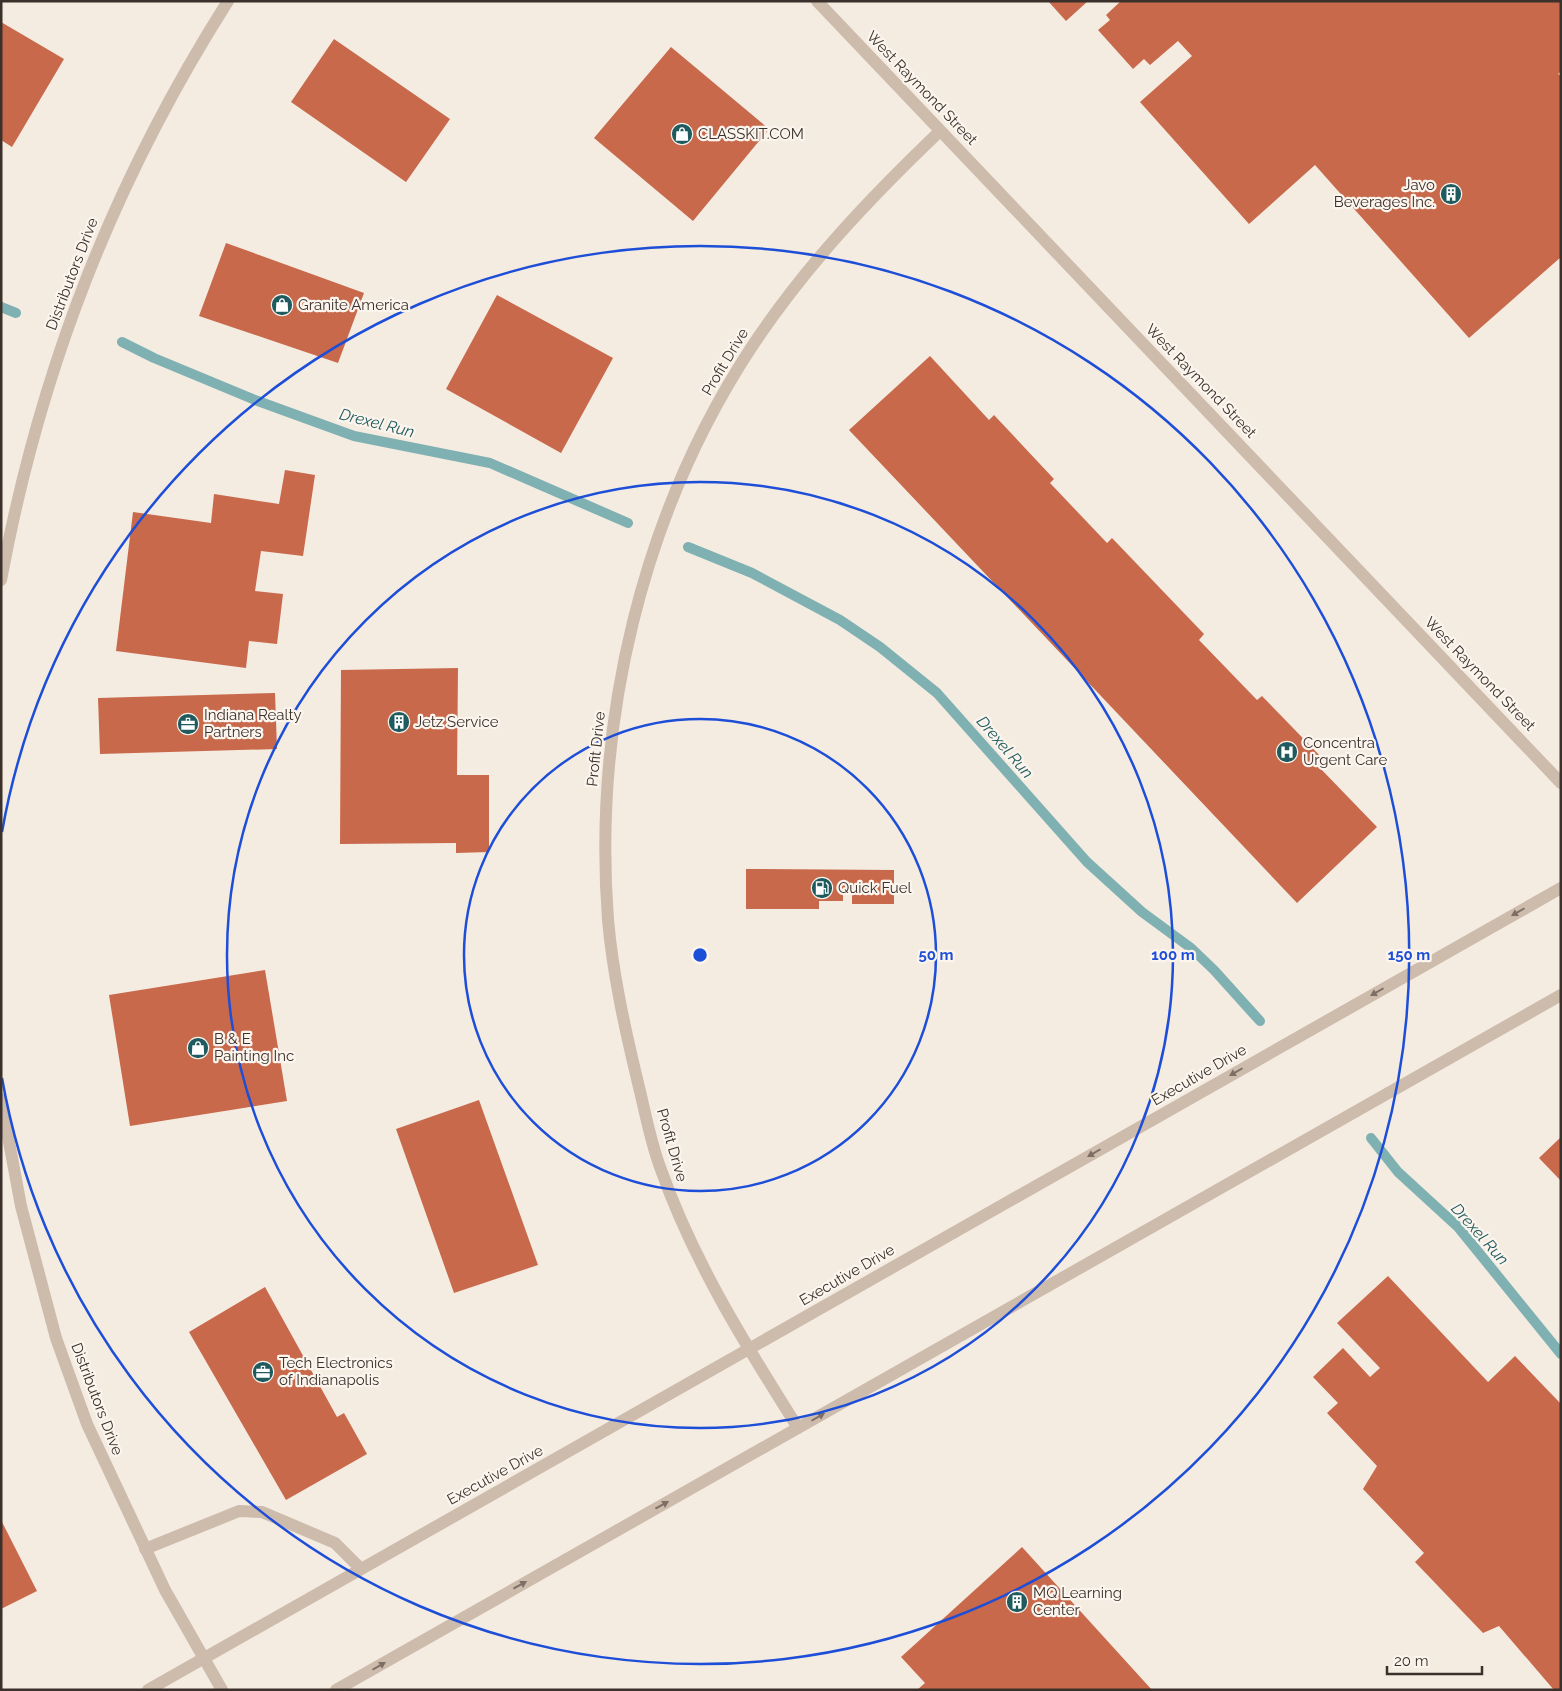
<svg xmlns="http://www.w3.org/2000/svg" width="1562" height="1691" font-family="Raleway,sans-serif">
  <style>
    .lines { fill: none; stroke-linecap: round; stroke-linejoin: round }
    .stream { stroke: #7fb0b2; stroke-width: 10 }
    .building { fill: #c8694b }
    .service { stroke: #cdbbac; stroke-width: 12 }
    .minor { stroke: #cdbbac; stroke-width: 12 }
    .tertiary { stroke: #cdbbac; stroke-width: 12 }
    .oneway { fill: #7d6f65 }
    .ring { fill: none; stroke: #1d4ed8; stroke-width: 2.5 }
    .labels { text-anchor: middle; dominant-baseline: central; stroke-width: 4.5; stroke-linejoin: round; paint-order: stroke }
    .street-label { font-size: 15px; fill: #3b302b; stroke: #fbf5ee }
    .poi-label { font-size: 15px; fill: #3b302b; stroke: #fbf5ee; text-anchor: start }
    .water-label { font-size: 16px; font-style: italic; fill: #1f5a5e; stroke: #fbf5ee }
    .centre { fill: #1d4ed8; stroke: #fbf5ee; stroke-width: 2.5 }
    .ring-label { font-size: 15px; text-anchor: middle; font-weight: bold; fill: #1d4ed8; stroke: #fbf5ee; stroke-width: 4.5; stroke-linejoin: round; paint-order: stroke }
  </style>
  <rect width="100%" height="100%" fill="#f4ebe1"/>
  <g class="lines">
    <!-- stream -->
    <path class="stream" d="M1 307 16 313
      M122 342 154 358 255 400 354 436 490 463 628 523
      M688 547 752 573 840 620 880 647 937 693 1087 862 1142 912 1191 948 1214 970 1260 1021
      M1371 1138 1398 1172 1458 1227 1561 1354"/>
  </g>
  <!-- building -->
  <path class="building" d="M1048 1H1088L1066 21Z
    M1121 1H1561V71L1558 74 1561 76V257L1469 338 1315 165 1249 224 1140 102 1192 56 1178 41 1150 65 1144 59 1133 69 1098 30 1110 20 1106 15Z
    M1 22 64 59 12 147 1 140Z
    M334 39 450 119 406 182 291 102Z
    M671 47 769 129 693 221 594 138Z
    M226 243 364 293 338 363 199 316Z
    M497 295 613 358 561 453 446 389Z
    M930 356 989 420 994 415 1054 479 1050 483 1107 543 1112 538 1204 634 1199 640 1257 700 1262 696 1324 760 1318 766 1377 827 1297 903 849 430Z
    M285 470 315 475 303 556 261 551 255 591 283 594 277 644 249 641 246 668 116 651 133 512 211 523 214 494 279 504Z
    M458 668 457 775H489V852L456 853V843L340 844 341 670Z
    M275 693 277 749 100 754 98 698Z
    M746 869 894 870V904H852V891H843V901H819V909H746Z
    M265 970 287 1101 130 1126 109 995Z
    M479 1100 538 1265 454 1293 396 1129Z
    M1561 1137V1181L1539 1158Z
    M1388 1276 1488 1382 1515 1356 1561 1404V1690H1554L1499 1626 1483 1633 1415 1562 1424 1553 1363 1489 1377 1466 1327 1413 1338 1403 1313 1377 1343 1348 1370 1377 1380 1368 1337 1323Z
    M265 1287 337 1417 344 1413 367 1454 286 1500 189 1332Z
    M1 1520 37 1591 1 1609Z
    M1022 1547 1152 1690H917L925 1683 901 1657Z"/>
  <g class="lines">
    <!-- service -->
    <path class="service" d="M145 1549 239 1511 262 1512 335 1543 361 1569"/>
    <!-- minor -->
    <path class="minor" d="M817 1 1561 783
      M1 580C40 370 113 182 228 1
      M1 1099 21 1206 56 1338 87 1424 165 1590 222 1690
      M798 1428C745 1344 693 1261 660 1167 650 1140 645 1111 638 1083 625 1029 613 975 608 920 593 722 642 514 751 348 805 266 870 198 940 131"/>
    <!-- tertiary -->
    <path class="tertiary" d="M148 1690 1561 888
      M336 1690 1561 995"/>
  </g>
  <!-- one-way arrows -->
  <defs><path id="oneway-solid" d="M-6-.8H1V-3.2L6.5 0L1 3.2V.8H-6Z" transform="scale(1.25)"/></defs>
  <g class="oneway">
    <use href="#oneway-solid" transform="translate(1518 912) rotate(150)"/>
    <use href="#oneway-solid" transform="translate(1377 992) rotate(150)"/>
    <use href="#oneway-solid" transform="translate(1236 1072) rotate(150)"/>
    <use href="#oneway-solid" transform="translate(1094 1153) rotate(150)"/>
    <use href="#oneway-solid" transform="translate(818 1417) rotate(-30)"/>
    <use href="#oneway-solid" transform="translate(662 1505) rotate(-29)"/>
    <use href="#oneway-solid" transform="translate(520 1585) rotate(-29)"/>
    <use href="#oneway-solid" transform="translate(379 1666) rotate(-30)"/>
  </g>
  <!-- distance rings -->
  <g class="ring">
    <circle cx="700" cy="955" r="236"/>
    <circle cx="700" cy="955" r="473"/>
    <path d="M2 832A709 709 0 1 1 2 1078"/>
  </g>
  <!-- icons -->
  <defs>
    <g id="shop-disc" transform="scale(1.125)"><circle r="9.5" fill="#1f5a5e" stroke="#fbf5ee"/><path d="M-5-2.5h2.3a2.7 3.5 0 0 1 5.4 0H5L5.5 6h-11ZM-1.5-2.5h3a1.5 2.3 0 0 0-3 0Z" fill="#fff"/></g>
    <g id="building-disc" transform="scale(1.125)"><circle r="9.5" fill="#1f5a5e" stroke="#fbf5ee"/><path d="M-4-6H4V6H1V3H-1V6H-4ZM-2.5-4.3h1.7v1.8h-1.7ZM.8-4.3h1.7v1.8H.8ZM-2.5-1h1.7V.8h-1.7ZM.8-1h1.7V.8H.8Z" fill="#fff"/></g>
    <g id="office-disc" transform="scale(1.125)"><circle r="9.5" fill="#1f5a5e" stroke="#fbf5ee"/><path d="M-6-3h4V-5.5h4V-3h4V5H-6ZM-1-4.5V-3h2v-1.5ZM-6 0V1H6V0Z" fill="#fff"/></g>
    <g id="hospital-disc" transform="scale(1.125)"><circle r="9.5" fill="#1f5a5e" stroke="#fbf5ee"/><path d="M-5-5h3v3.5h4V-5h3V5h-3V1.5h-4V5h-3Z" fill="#fff"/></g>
    <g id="fuel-disc" transform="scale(1.125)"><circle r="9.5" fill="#1f5a5e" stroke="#fbf5ee"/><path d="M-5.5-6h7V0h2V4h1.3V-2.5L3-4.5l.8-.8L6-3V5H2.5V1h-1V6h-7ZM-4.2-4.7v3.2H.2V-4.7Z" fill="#fff"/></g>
  </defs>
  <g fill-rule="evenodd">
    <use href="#shop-disc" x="682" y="134"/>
    <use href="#building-disc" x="1451" y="194"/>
    <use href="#shop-disc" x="282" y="305"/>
    <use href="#building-disc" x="399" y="722"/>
    <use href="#office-disc" x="188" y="724"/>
    <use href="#hospital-disc" x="1287" y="752"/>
    <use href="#fuel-disc" x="822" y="888"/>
    <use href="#shop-disc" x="198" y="1048"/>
    <use href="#office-disc" x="263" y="1372"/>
    <use href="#building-disc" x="1017" y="1602"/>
  </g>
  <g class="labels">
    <!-- street labels -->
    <g class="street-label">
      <text transform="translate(922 88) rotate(46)">West Raymond Street</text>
      <text transform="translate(72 274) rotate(-69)">Distributors Drive</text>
      <text transform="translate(725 362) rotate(-59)">Profit Drive</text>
      <text transform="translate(1201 381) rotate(46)">West Raymond Street</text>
      <text transform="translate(1480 674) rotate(46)">West Raymond Street</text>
      <text transform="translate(596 749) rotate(-84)">Profit Drive</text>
      <text transform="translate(1199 1075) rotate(-30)">Executive Drive</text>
      <text transform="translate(672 1145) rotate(74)">Profit Drive</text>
      <text transform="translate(847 1275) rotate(-30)">Executive Drive</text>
      <text transform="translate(97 1399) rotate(69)">Distributors Drive</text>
      <text transform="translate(495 1475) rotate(-29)">Executive Drive</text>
    </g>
    <!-- poi labels -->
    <g class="poi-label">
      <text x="698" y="134">CLASSKIT.COM</text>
      <text x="1435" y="185" text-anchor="end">Javo<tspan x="1435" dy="17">Beverages Inc.</tspan></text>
      <text x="298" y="305">Granite America</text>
      <text x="204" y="715">Indiana Realty<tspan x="204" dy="17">Partners</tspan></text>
      <text x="415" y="722">Jetz Service</text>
      <text x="1303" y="743">Concentra<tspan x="1303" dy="17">Urgent Care</tspan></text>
      <text x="838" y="888">Quick Fuel</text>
      <text x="214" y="1039">B &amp; E<tspan x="214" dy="17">Painting Inc</tspan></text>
      <text x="279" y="1363">Tech Electronics<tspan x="279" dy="17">of Indianapolis</tspan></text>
      <text x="1033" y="1593">MQ Learning<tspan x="1033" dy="17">Center</tspan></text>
    </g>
    <!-- water labels -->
    <g class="water-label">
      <text transform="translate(377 423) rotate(14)">Drexel Run</text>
      <text transform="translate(1005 747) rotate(49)">Drexel Run</text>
      <text transform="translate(1480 1234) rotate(48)">Drexel Run</text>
    </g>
  </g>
  <circle cx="700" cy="955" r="8" class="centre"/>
  <g class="ring-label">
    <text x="936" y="960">50 m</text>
    <text x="1173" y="960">100 m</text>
    <text x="1409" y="960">150 m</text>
  </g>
  <!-- border -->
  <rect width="1562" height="1691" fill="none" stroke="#3b302b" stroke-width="5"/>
  <!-- scale -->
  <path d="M1387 1666v8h95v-8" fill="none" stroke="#3b302b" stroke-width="2.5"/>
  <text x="1394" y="1666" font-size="15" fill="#3b302b" stroke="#fbf5ee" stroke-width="4" paint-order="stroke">20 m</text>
</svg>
